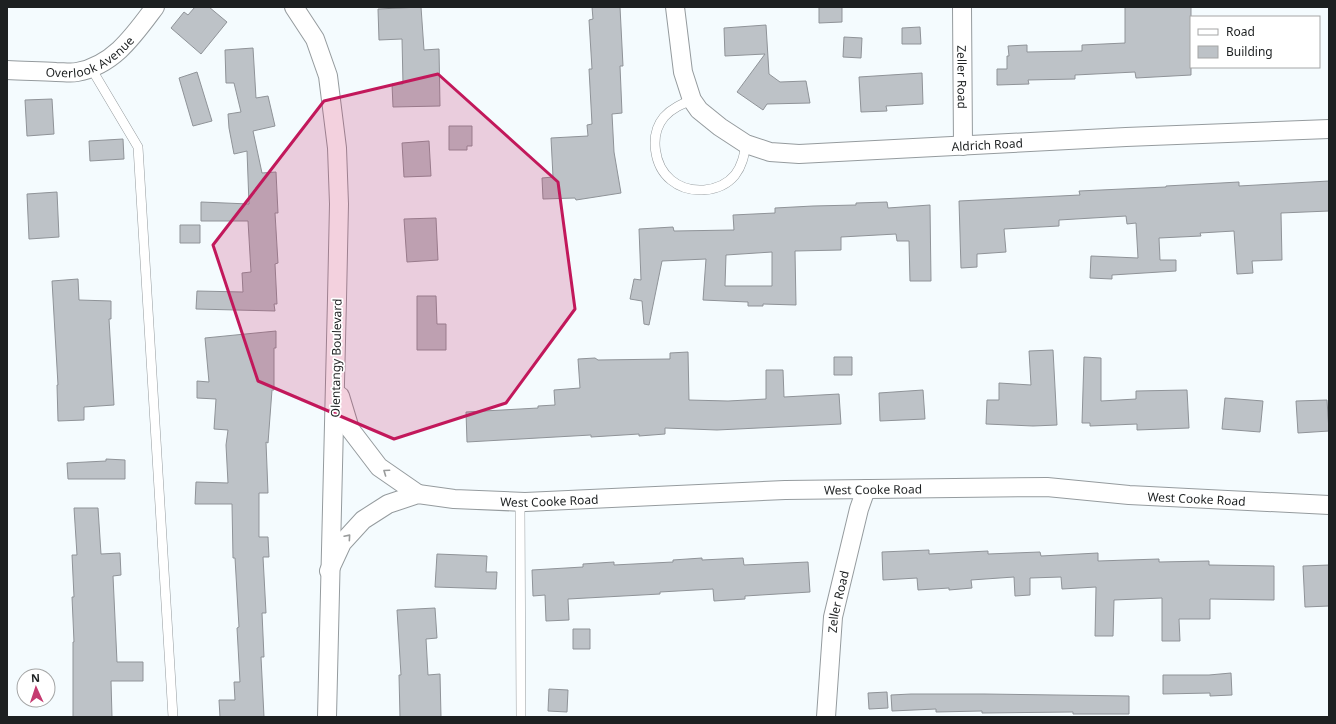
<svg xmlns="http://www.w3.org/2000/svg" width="1336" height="724" font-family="'Noto Sans',sans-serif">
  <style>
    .building { fill: #bdc2c7; stroke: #8f9398; fill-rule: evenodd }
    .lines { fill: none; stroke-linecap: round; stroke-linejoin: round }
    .lane-casing { stroke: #959b9e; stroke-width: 10 }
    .street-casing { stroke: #959b9e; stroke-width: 20 }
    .lane { stroke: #fff; stroke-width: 9 }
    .street { stroke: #fff; stroke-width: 18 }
    .oneway { stroke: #999b9b }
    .marked { fill: #c2185b; fill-opacity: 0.2; stroke: #c2185b; stroke-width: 3; stroke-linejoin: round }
    .labels { text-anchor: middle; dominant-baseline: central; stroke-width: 3.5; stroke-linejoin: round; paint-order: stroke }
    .street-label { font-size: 12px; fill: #1d2021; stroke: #fff }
  </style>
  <rect width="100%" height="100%" fill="#f4fbfe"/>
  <!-- building -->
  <path class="building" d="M195 7H209L227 22 201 54 171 28 184 12 188 15Z
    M421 7 424 50 439 49 440 106 393 107 392 84H403L402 39 379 40 378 9Z
    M592 7H620L623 66H620L622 113 612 114 614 152 621 193 576 200 575 198 543 199 542 178 553 177 551 138 588 136 587 125 592 124 589 69H592L589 20 593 19Z
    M819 7H842V22L819 23Z
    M1125 7H1191V75L1136 78 1135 72 1075 75V79L1028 80 1029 84 997 85V69H1007V56H1009L1008 46 1027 45V52L1082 51V45L1125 43Z
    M766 25 769 74 780 82 806 81 810 103 767 104 763 110 737 92 765 54 725 56 724 28Z
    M920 27 921 44H902V28Z
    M844 37 862 38 861 58 843 57Z
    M253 48 256 98 268 96 275 126 253 131 262 173 276 172 278 213H275L278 263 275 264 277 304H274L275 311 196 309 197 291 243 292 242 273 251 272 248 221H201V202L249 204 247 151 234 154 229 128 228 114 241 112 234 83H226L225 50Z
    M197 72 212 121 193 126 179 78Z
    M922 73 923 104 886 106 887 111 861 112 859 77Z
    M52 99 54 134 27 136 25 100Z
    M449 126H472V146H467V150H449Z
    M123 139 124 159 90 161 89 141Z
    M429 141 431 176 404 177 402 143Z
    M1329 181V211L1281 213 1282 260 1252 261 1253 273 1237 274 1234 231 1200 233 1201 236 1159 238 1160 260H1176V271L1112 275V279L1090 278 1091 256 1138 258 1136 223 1127 224 1126 216 1059 220V226L1004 229 1006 252 977 254V267L961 268 959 201 1080 195 1079 191 1166 187V186L1239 182V186Z
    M57 192 59 237 29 239 27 194Z
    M887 202 888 208 930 205 931 281H910L909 241H897L896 234 841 237V250L795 251 796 305 763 304V306H748V302L703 300 706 259 662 261 649 325 644 324 642 301 630 299 634 279 641 280 639 229 673 227 674 231 734 230 733 215 775 213V208L813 206 856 205V203ZM772 252V286H725L726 255Z
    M436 218 438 260 407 262 404 219Z
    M180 225H200V243H180Z
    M78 279 79 300 111 301V319H109L114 405 84 407V420L58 421 57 385H58L52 281Z
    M417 296H436L437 324H446V350H417Z
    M276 331V348H274V390H272L268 443 266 442 268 493H259V537H268L269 557H263L266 613H262L264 657H261L264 717H220L219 700H235L234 682H240L237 628 239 627 235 558H233L232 504H195L196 482 228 483 226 445 228 430 214 429 216 399 197 398V381L209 382 205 338Z
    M1053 350 1057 425 1033 426 986 424 987 400H999V383L1031 385 1029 351Z
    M688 352 689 400 728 401 766 399V370H783L784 397 839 394 841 424 717 430 665 428V434L639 436V434L591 437V435L467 442 466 412 538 408V406L555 405 554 390 580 388 578 359 595 358 598 360 670 359V353Z
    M834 357H852V375H834Z
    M1084 357 1101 358V401L1136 399V391L1187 390 1189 428 1137 430V424L1090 426V423H1082Z
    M923 390 925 419 880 421 879 393Z
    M1225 398 1263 401 1260 432 1222 429Z
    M1327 400 1329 431 1298 433 1296 401Z
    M106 459 125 460V479H68L67 463 106 461Z
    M74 508H98L101 554 120 553 121 575 113 576 117 662H143V681H111L112 717H73V642H74L72 597H74L72 555H77Z
    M929 550V554L988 551V554L1040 552 1041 556 1098 553V561L1159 559V562L1209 561V565L1274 566V600L1210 599V619H1179L1180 641H1162V598L1114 600 1113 636H1095L1096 587 1062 589 1061 577 1030 578V595L1015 596 1014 577 971 580 972 588 949 590V588L918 590 917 578 883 580 882 552Z
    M437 554 487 556 486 572H497L496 589 435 587Z
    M702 558V560L743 558 744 565 808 562 810 592 745 596V599L714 601 713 589 660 592V594L568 599 569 620 546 621 545 595 533 596 532 570 583 567V564L614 562V565L673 562V560Z
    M1329 565V606L1305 607 1303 566Z
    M435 608 437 638 426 639 428 675 440 674 441 717H400L399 675H401L397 610Z
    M573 629H590V649H573Z
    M1231 673 1232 695 1210 696V693L1163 694V675H1209Z
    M549 689 568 690 567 712 548 711Z
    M887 692 888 708 869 709 868 693Z
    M911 694H984L1129 696V714H1073V712L982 713V711L936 712V709L892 711 891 695Z"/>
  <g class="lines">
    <!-- lane casing -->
    <g class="lane-casing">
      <path id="lane" d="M91 68 138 147 173 717
        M692 100C682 104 672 108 664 117 649 135 654 166 671 180 689 195 720 193 735 175 742 166 744 156 746 144
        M520 502 521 717"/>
    </g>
    <!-- street casing -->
    <g class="street-casing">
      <g id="street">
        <path d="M294 7 315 39 328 76 337 148 339 204 337 299 327 717"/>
        <path id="s1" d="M675 7 683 72 692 100 699 110 720 127 746 144 770 152 799 154 1126 137 1329 129"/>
        <path id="s2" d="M962 7 963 146"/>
        <path id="s3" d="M7 70C23 71 40 71 56 72 63 72 71 73 77 72 114 65 134 35 155 7"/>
        <path d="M340 396 350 429 379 467 418 494"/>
        <path id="s4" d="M329 571 342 543 363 520 388 504 418 494 454 499 525 502 785 490 1047 487 1129 495 1329 505"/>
        <path id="s5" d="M826 717 833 617 859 509 866 489"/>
      </g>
    </g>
    <!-- lane -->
    <use href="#lane" class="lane"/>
    <!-- street -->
    <use href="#street" class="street"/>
  </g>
  <!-- one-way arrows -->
  <defs><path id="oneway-chevron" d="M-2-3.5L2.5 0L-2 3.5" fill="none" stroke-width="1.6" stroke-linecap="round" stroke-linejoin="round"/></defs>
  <g class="oneway">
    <use href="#oneway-chevron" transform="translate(386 472) rotate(-145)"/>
    <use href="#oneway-chevron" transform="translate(348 537) rotate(-49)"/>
  </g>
  <!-- marked area -->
  <path class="marked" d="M438 74 558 182 575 309 506 403 394 439 258 381 213 245 324 101Z"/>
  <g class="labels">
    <!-- street labels -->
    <g class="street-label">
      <text stroke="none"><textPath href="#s3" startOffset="87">Overlook Avenue</textPath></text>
      <text stroke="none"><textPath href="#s2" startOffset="70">Zeller Road</textPath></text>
      <text stroke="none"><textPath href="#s1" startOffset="408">Aldrich Road</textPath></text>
      <text transform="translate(336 358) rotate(-89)">Olentangy Boulevard</text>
      <text stroke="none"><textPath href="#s4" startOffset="579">West Cooke Road</textPath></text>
      <text stroke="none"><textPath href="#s4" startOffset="903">West Cooke Road</textPath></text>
      <text stroke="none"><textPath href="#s4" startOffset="255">West Cooke Road</textPath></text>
      <text stroke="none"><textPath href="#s5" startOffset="116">Zeller Road</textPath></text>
    </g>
  </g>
  <!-- border -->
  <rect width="1336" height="724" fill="none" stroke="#1d2021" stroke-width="16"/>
  <!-- legend -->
  <rect x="1190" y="16" width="130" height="52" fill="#ffffff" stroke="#a5a6a6"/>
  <rect x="1198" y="29" width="20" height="6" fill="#ffffff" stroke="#a5a6a6"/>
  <text x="1226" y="36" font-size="12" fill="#1d2021">Road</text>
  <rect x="1198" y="46" width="20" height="12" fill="#bdc2c7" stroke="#a5a6a6"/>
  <text x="1226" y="56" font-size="12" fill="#1d2021">Building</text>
  <!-- north arrow -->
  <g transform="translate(36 688) rotate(357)"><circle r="19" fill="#ffffff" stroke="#a5a6a6"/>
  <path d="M0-3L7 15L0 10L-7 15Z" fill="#c53a70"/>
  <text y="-6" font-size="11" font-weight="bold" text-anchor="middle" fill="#1d2021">N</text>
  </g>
</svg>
